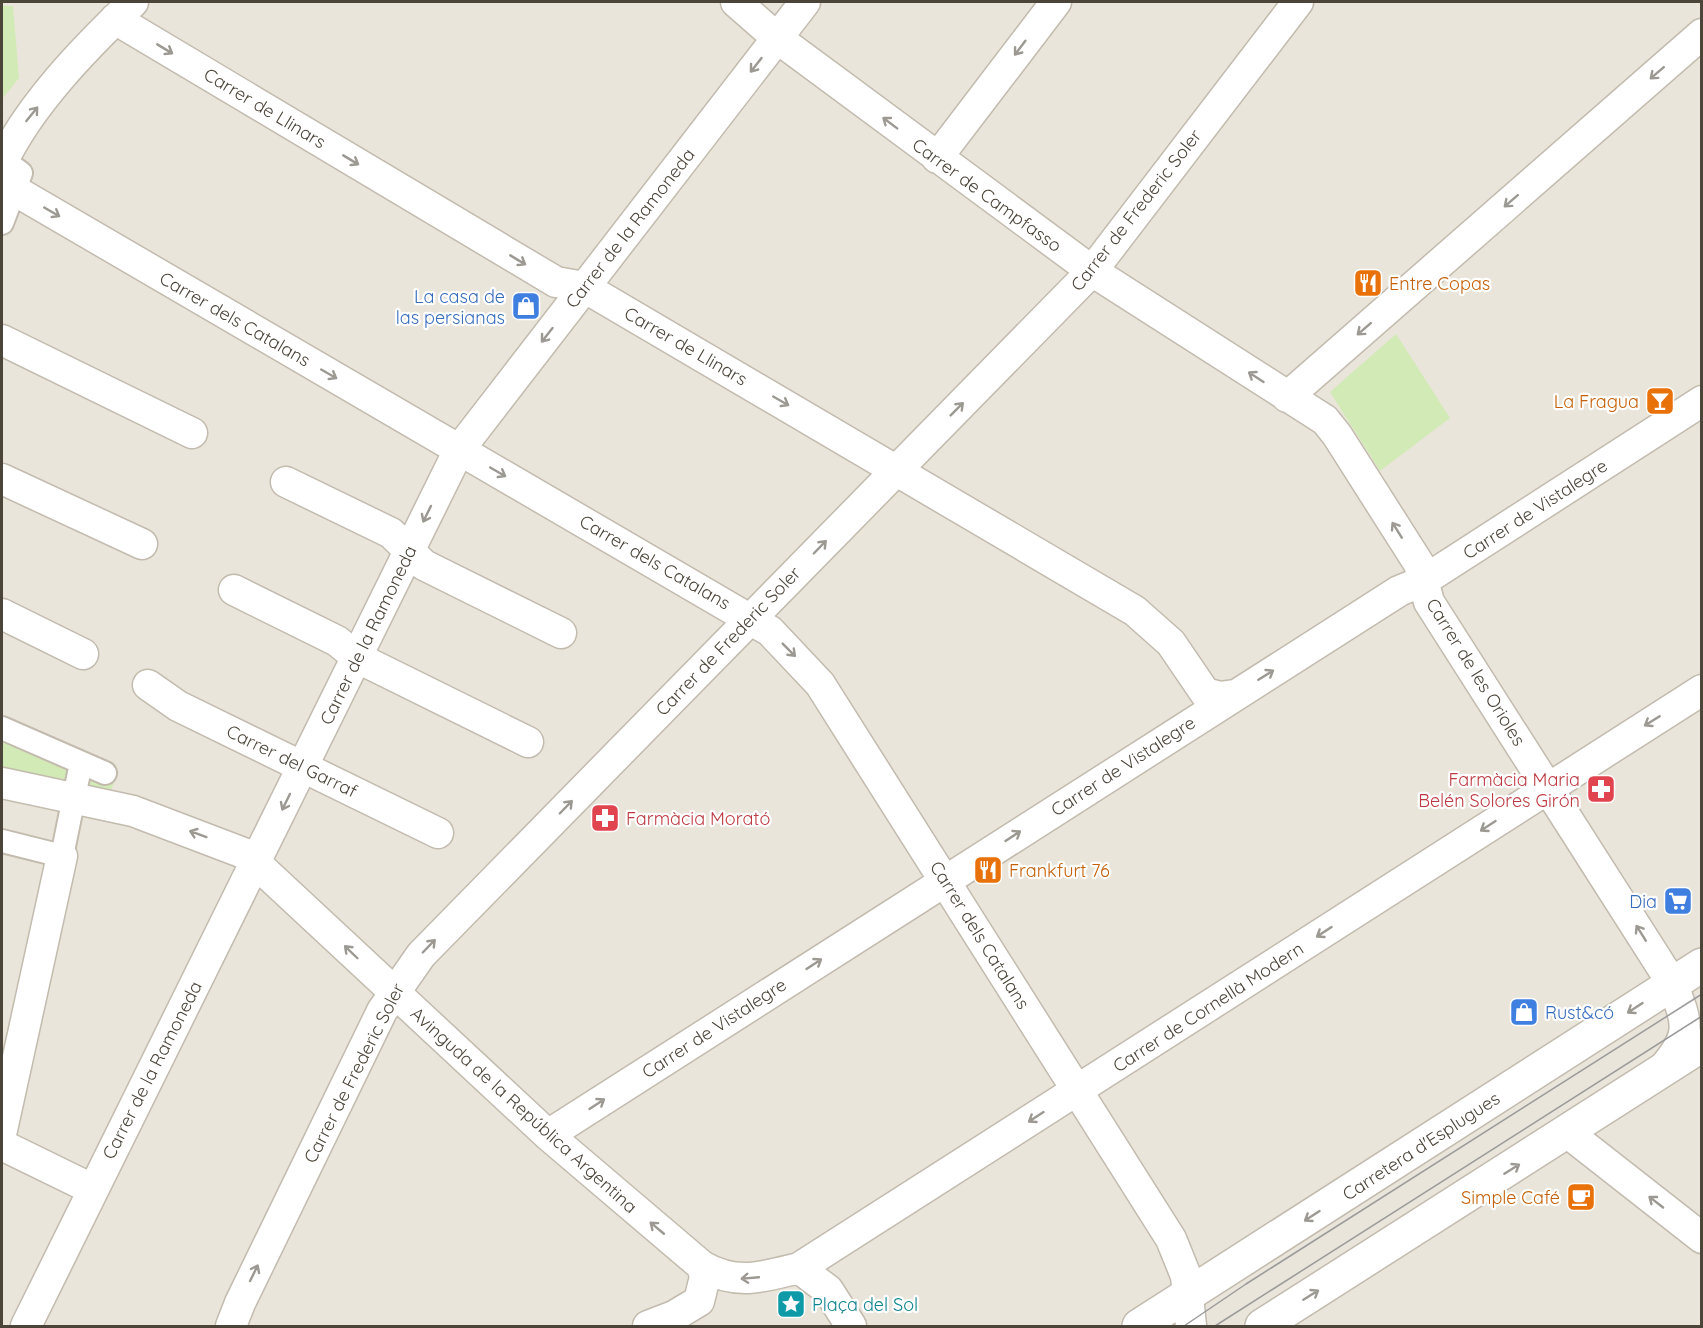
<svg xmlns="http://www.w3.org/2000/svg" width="1703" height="1328" font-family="Quicksand,sans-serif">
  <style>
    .residential { fill: #eae5da }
    .green { fill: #d2eab5 }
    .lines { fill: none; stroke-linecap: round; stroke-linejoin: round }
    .pedestrian-casing { stroke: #c2bbae; stroke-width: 26 }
    .minor-casing { stroke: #c2bbae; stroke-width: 33 }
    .tertiary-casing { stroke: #c2bbae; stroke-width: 36 }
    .pedestrian { stroke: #fff; stroke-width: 22 }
    .minor { stroke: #fff; stroke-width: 30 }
    .tertiary { stroke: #fff; stroke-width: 33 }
    .tram { stroke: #9a9a9a; stroke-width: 1.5 }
    .oneway { stroke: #9c9892 }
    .labels { text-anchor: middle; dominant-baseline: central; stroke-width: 4.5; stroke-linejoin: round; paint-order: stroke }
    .street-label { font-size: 18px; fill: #4b4439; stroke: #fff }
    .food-label { font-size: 18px; fill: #c56008; stroke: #fff; text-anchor: start }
    .shop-label { font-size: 18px; fill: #366cbe; stroke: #fff; text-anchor: end }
    .health-label { font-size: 18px; fill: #be3a42; stroke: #fff; text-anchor: end }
    .culture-label { font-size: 18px; fill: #0d838f; stroke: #fff; text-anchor: start }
  </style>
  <rect width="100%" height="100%" fill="#f6f3ec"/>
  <!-- residential -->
  <path class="residential" d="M2 2H1701V1326H2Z"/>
  <!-- green -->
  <path class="green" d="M2 6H13L19 78 2 99Z
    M1396 334 1450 418 1380 471 1330 392Z
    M2 720 117 775 108 797 2 776Z"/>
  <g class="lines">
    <!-- pedestrian casing -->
    <g class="pedestrian-casing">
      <path id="pedestrian" d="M2 159 21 173 2 223
        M2 728 105 773
        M2 841 62 856 81 763"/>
    </g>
    <!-- minor casing -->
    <g class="minor-casing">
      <path id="minor" d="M736 2 777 38 1092 271 1325 420 1337 435 1419 564 1429 602 1672 983C1689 1026 1692 1035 1661 1071
        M115 19 556 282 584 287 1135 611 1171 643 1205 693 1220 697 1234 695
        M937 158 1056 2
        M2 163C30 104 86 47 133 2
        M2 183 770 631 820 684 1171 1239 1186 1276 1191 1326
        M2 340 192 433
        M1287 397 1702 34
        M2 479 142 544
        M286 482 391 533 424 565 561 633
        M234 590 337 641 358 658 528 742
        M2 614 83 654
        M148 685 178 706 438 833
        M2 783 133 811 246 854 548 1135 702 1266C737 1286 762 1277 799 1268L1702 690
        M2 1130 62 856
        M1568 1133 1702 1238
        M548 1135 1399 591 1423 581 1702 401
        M2 1145 92 1189
        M799 1268 828 1290 851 1326
        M26 1326 459 450 805 2
        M231 1326 240 1303 382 1011 421 955 1092 271 1298 2
        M648 1326 674 1316 699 1301 705 1277 702 1266"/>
    </g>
    <!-- tertiary casing -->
    <g class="tertiary-casing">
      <path id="tertiary" d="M1139 1326 1702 965
        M1262 1326 1702 1045"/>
    </g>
    <!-- pedestrian -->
    <use href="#pedestrian" class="pedestrian"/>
    <!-- minor -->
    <use href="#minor" class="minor"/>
    <!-- tertiary -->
    <use href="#tertiary" class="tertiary"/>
    <!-- tram -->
    <path class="tram" d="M1184 1326 1246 1284 1702 994
      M1215 1326 1702 1016"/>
  </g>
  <!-- one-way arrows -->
  <defs><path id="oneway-shaft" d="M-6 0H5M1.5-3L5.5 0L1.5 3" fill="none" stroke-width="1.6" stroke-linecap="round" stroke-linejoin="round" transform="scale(1.5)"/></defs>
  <g class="oneway">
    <use href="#oneway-shaft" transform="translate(1020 48) rotate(127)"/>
    <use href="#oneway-shaft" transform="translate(165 49) rotate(31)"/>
    <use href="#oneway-shaft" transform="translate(756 65) rotate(128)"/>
    <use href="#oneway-shaft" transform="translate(1657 73) rotate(139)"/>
    <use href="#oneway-shaft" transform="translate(32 114) rotate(-51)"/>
    <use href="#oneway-shaft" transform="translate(890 123) rotate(-143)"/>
    <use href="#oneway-shaft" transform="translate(351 160) rotate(31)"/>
    <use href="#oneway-shaft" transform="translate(1511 201) rotate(139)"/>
    <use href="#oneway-shaft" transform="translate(52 212) rotate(30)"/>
    <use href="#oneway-shaft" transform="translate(518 260) rotate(31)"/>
    <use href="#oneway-shaft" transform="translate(1364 329) rotate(139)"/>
    <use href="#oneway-shaft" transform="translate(547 335) rotate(128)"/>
    <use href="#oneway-shaft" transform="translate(329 374) rotate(30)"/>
    <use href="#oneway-shaft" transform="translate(1256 377) rotate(-147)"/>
    <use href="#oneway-shaft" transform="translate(781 401) rotate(30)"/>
    <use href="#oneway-shaft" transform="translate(957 409) rotate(-45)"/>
    <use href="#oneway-shaft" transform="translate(498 472) rotate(30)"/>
    <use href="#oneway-shaft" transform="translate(427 514) rotate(116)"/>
    <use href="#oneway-shaft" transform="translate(1397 530) rotate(-122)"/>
    <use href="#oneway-shaft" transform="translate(820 547) rotate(-46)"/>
    <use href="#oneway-shaft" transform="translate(789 650) rotate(45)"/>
    <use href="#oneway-shaft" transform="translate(1266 675) rotate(-32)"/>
    <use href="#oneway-shaft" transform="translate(1652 721) rotate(148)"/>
    <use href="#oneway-shaft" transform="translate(286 802) rotate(116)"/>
    <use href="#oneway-shaft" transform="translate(566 807) rotate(-46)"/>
    <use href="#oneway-shaft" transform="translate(1488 826) rotate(147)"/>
    <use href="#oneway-shaft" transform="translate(198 834) rotate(-160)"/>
    <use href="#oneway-shaft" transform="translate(1013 836) rotate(-33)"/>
    <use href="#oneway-shaft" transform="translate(1324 932) rotate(147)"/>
    <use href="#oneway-shaft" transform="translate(1641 933) rotate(-122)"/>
    <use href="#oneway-shaft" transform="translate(429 946) rotate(-46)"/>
    <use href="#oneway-shaft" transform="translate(351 952) rotate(-136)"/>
    <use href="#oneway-shaft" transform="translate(814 964) rotate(-33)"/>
    <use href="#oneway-shaft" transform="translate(1635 1008) rotate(147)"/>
    <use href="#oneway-shaft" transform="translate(597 1104) rotate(-33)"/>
    <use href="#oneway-shaft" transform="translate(1036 1117) rotate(147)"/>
    <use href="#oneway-shaft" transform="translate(1512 1169) rotate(-32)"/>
    <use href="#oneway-shaft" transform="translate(1656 1202) rotate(-142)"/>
    <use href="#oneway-shaft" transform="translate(1312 1216) rotate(147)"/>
    <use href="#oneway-shaft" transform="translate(657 1228) rotate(-140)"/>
    <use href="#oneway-shaft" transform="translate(254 1273) rotate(-64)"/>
    <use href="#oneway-shaft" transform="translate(750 1278) rotate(175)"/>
    <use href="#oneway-shaft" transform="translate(1311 1295) rotate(-32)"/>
  </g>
  <!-- icons -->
  <defs>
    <g id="restaurant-square" transform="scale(1.5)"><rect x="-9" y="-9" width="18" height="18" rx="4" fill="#e8710a" stroke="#fff"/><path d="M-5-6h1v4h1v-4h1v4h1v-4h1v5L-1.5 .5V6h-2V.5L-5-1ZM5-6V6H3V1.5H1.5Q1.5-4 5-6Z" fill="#fff"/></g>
    <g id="shop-square" transform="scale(1.5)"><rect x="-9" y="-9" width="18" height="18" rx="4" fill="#3f7fe0" stroke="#fff"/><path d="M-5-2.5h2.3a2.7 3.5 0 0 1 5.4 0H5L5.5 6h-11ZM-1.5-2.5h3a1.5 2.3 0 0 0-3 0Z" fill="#fff"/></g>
    <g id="bar-square" transform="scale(1.5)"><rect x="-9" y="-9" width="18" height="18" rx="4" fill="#e8710a" stroke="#fff"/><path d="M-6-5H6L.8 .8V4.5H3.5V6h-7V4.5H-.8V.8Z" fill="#fff"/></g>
    <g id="pharmacy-square" transform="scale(1.5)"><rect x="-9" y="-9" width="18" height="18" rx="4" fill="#e0444e" stroke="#fff"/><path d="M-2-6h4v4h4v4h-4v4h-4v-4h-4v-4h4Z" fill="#fff"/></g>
    <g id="supermarket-square" transform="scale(1.5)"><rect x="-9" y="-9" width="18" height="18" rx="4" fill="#3f7fe0" stroke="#fff"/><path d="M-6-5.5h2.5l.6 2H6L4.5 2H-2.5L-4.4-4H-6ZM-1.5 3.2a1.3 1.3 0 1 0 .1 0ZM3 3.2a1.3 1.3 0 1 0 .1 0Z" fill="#fff"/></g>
    <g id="cafe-square" transform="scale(1.5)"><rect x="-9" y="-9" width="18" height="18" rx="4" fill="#e8710a" stroke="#fff"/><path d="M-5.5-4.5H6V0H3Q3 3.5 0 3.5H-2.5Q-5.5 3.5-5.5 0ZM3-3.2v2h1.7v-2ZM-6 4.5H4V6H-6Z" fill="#fff"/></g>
    <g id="sight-square" transform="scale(1.5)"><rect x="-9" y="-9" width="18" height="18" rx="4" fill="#0f9aa8" stroke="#fff"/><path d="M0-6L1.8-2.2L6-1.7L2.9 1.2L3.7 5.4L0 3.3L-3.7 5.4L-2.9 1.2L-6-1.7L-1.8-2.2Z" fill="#fff"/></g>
  </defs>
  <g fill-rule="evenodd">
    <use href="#restaurant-square" x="1368" y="283"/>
    <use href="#shop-square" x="526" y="306"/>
    <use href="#bar-square" x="1660" y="401"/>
    <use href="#pharmacy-square" x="1601" y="789"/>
    <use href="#pharmacy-square" x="605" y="818"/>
    <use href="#restaurant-square" x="988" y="870"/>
    <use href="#supermarket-square" x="1678" y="901"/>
    <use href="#shop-square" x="1524" y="1012"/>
    <use href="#cafe-square" x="1581" y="1197"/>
    <use href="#sight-square" x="791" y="1304"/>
  </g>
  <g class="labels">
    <!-- street labels -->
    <g class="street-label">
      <text transform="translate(265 108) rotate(31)">Carrer de Llinars</text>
      <text transform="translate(987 195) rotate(36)">Carrer de Campfasso</text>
      <text transform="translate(1136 210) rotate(-52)">Carrer de Frederic Soler</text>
      <text transform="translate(630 228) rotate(-52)">Carrer de la Ramoneda</text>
      <text transform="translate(235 319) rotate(30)">Carrer dels Catalans</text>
      <text transform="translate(686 346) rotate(30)">Carrer de Llinars</text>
      <text transform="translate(1535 509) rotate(-33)">Carrer de Vistalegre</text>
      <text transform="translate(655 562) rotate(30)">Carrer dels Catalans</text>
      <text transform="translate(368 635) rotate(-64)">Carrer de la Ramoneda</text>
      <text transform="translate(728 641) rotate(-46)">Carrer de Frederic Soler</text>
      <text transform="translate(1476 672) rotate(58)">Carrer de les Orioles</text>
      <text transform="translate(292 761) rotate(26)">Carrer del Garraf</text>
      <text transform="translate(1123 766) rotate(-33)">Carrer de Vistalegre</text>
      <text transform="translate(980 935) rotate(58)">Carrer dels Catalans</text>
      <text transform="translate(1208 1007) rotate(-33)">Carrer de Cornellà Modern</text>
      <text transform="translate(714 1028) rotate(-33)">Carrer de Vistalegre</text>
      <text transform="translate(152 1070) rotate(-63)">Carrer de la Ramoneda</text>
      <text transform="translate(354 1073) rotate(-63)">Carrer de Frederic Soler</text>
      <text transform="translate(524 1110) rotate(42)">Avinguda de la República Argentina</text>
      <text transform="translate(1421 1146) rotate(-33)">Carretera d'Esplugues</text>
    </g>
    <!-- food labels -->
    <g class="food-label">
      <text x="1389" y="283">Entre Copas</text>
      <text x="1639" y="401" text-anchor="end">La Fragua</text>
      <text x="1009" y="870">Frankfurt 76</text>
      <text x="1560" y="1197" text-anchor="end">Simple Café</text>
    </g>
    <!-- shop labels -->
    <g class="shop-label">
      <text x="505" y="296">La casa de<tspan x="505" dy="21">las persianas</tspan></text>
      <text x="1657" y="901">Dia</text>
      <text x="1545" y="1012" text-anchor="start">Rust&amp;có</text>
    </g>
    <!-- health labels -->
    <g class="health-label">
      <text x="1580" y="779">Farmàcia Maria<tspan x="1580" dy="21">Belén Solores Girón</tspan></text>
      <text x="626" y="818" text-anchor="start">Farmàcia Morató</text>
    </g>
    <!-- culture labels -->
    <g class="culture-label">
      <text x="812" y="1304">Plaça del Sol</text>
    </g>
  </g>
  <!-- border -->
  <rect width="1703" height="1328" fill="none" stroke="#4b4439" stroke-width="6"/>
</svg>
